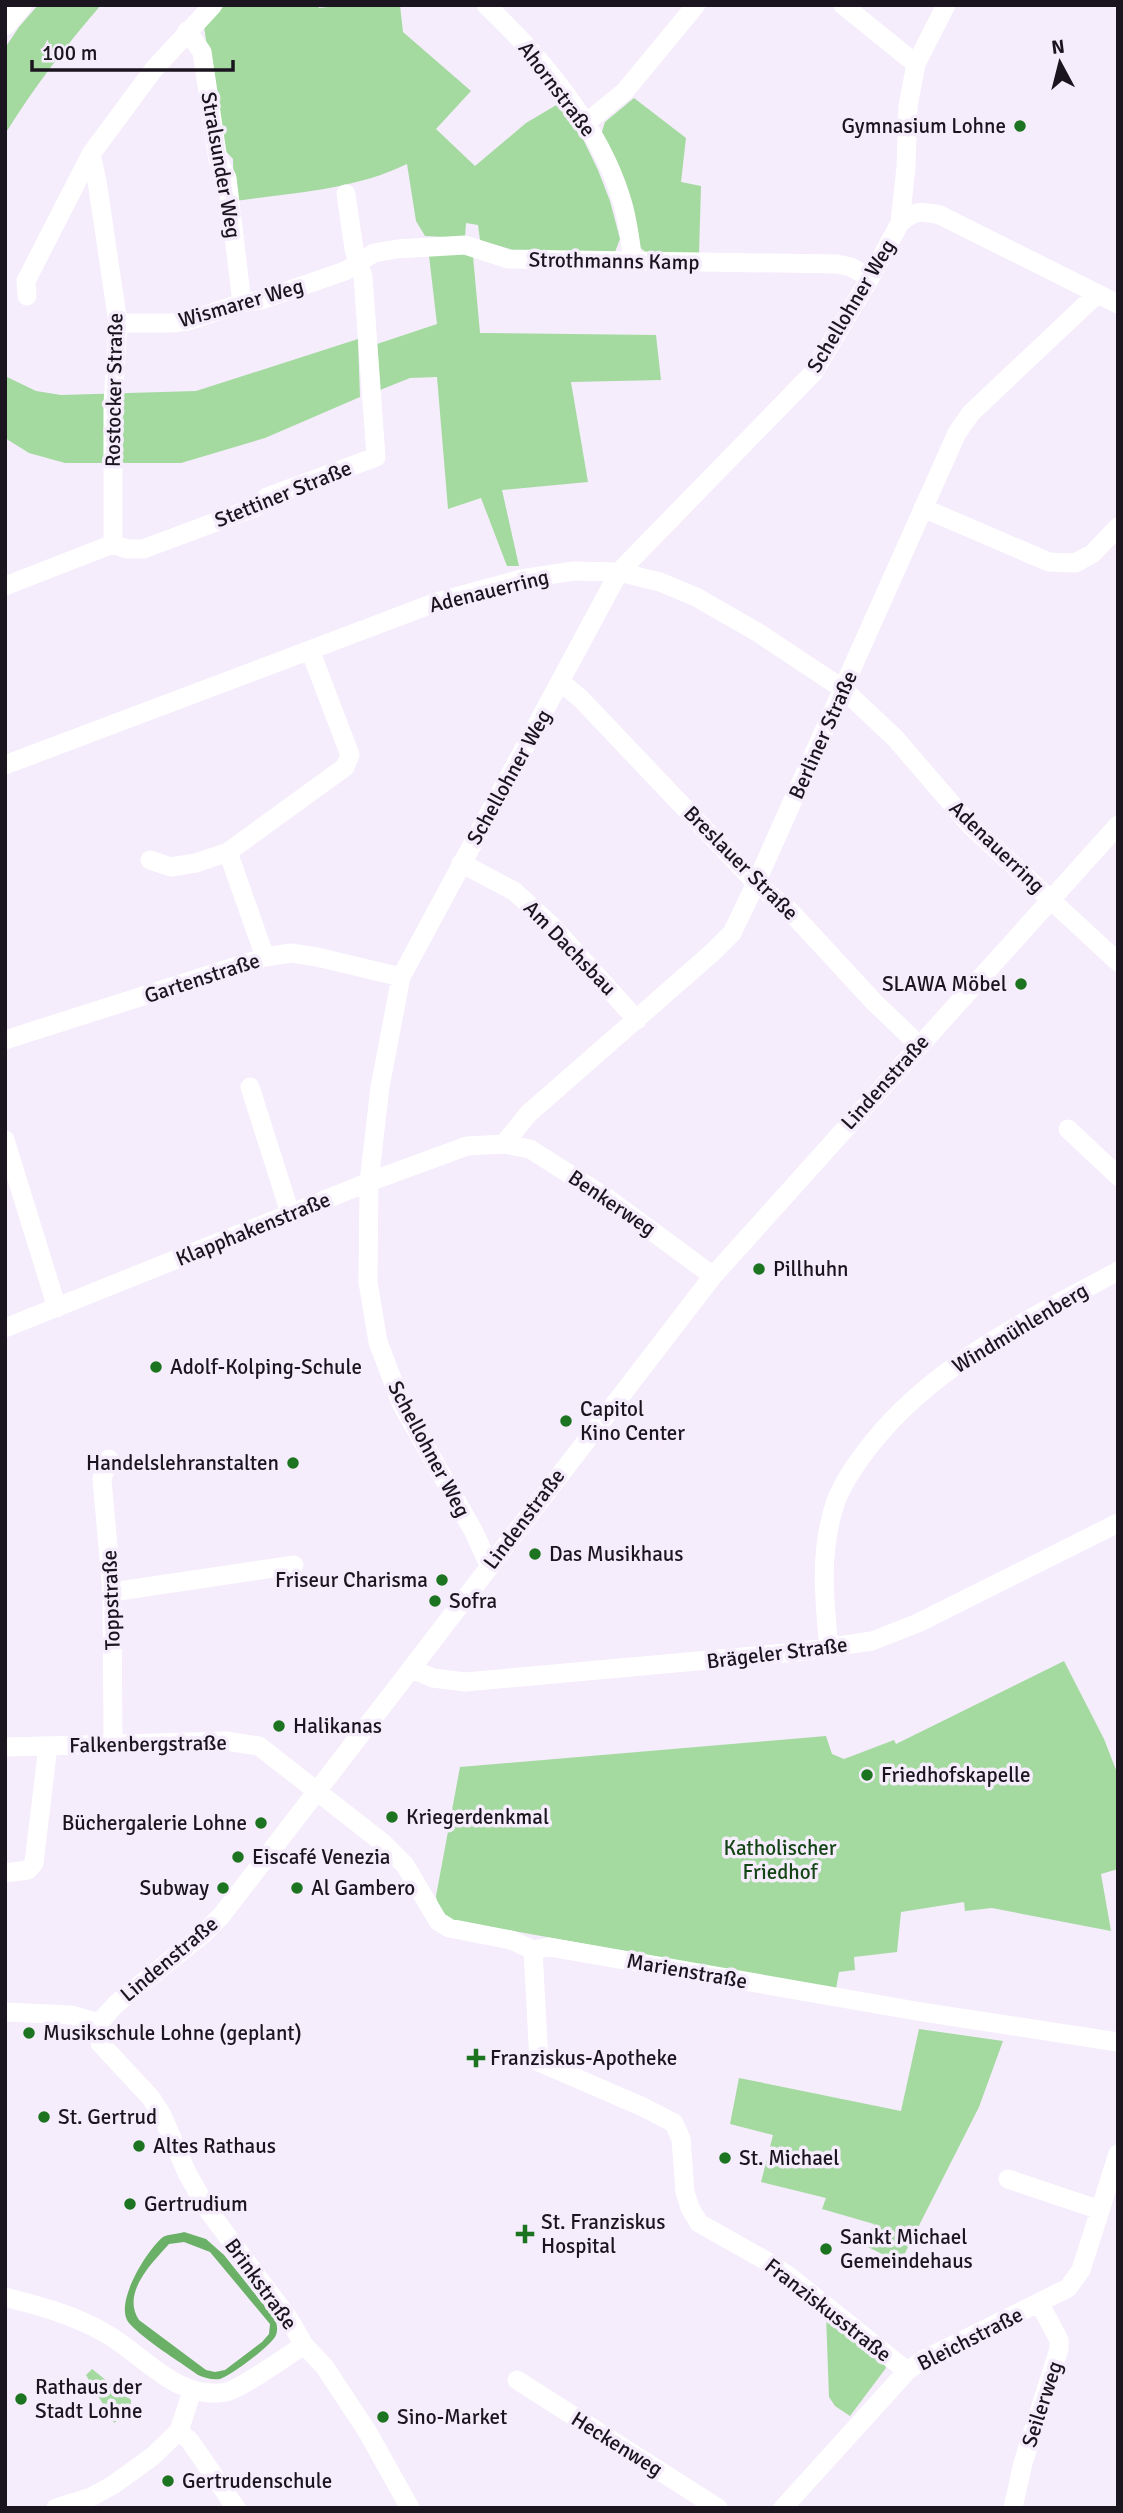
<svg xmlns="http://www.w3.org/2000/svg" width="1123" height="2513" font-family="Signika,sans-serif">
  <style>
    .green { fill: #a4daa0 }
    .water { fill: #6ab167; fill-rule: evenodd }
    .lines { fill: none; stroke-linecap: round; stroke-linejoin: round }
    .minor { stroke: #fff; stroke-width: 19 }
    .major { stroke: #fff; stroke-width: 24 }
    .poi-dot { fill: #1d7420; stroke: #f5ecfc; stroke-width: 2.5 }
    .labels { text-anchor: middle; dominant-baseline: central; stroke-width: 7; stroke-linejoin: round; paint-order: stroke }
    .street-label { font-size: 21px; fill: #1b151f; stroke: #f5ecfc }
    .poi-label { font-size: 21px; fill: #1b151f; stroke: #f5ecfc; text-anchor: start }
    .park-label { font-size: 21px; fill: #144615; stroke: #f5ecfc }
  </style>
  <rect width="100%" height="100%" fill="#f5ecfc"/>
  <!-- green -->
  <path class="green" d="M38 5H101C66 45 33 89 5 134V48L19 27Z
    M225 5H318L319 8 344 5H400L403 32 471 91 436 129 475 166 526 123 558 104 584 141 598 170 610 201 620 239 615 252 513 250 480 240 478 225 466 223 465 238 425 236 416 221 407 164C354 190 291 193 234 201L233 159 221 146 204 26Z
    M634 98 686 138 681 182 701 186 699 254H648L638 246 601 135 605 122Z
    M453 252 473 256 480 333 656 335 661 380 571 382 588 482 502 490 519 566H507L481 498 448 509 437 377 410 378 380 390 377 344 437 324 429 256Z
    M358 339 360 397 265 438 181 463H65L29 453 5 438V376L36 391 61 395 196 391Z
    M1064 1661 1104 1739 1118 1775V1869L1101 1874 1111 1931 992 1908 965 1911 964 1902 901 1912 897 1952 854 1957 855 1970 839 1972 836 1989 452 1920C442 1914 438 1908 436 1896L460 1767 826 1736 832 1754 844 1759 894 1740 896 1744Z
    M919 2029 1003 2041 979 2107 900 2263 864 2245 874 2224 822 2209 826 2198 761 2182 773 2135 730 2124 739 2078 901 2111Z
    M826 2315 884 2363 886 2368 850 2416 835 2406 829 2397Z
    M92 2369 131 2400 130 2411 114 2423 86 2375Z"/>
  <!-- water -->
  <path class="water" d="M184 2232 206 2239 224 2255 275 2319C277 2324 278 2330 276 2335 272 2345 231 2376 220 2379 212 2380 205 2378 198 2375 179 2361 144 2340 129 2323 113 2304 147 2250 163 2237 168 2234 178 2234 184 2232ZM184 2242 210 2252 270 2324 269 2334 262 2342 225 2370 215 2372 206 2370 139 2320C121 2293 152 2263 169 2244Z"/>
  <g class="lines">
    <!-- minor -->
    <path class="minor" d="M486 5C540 56 599 126 621 198 628 219 630 240 633 262
      M843 5 916 64
      M187 31 202 52 218 160 227 178 242 303
      M586 123 625 91 696 5
      M91 154 97 181 118 323 113 403V544
      M900 223C914 210 922 211 940 215L1118 304
      M27 296 26 281 91 154 154 69 213 5
      M118 323H172L188 321 242 303 261 300 345 271 374 253 397 249 465 245 508 259 837 264 851 267 870 278
      M923 508 1049 562 1075 563 1092 554 1118 527
      M5 586 113 544 127 549H143L256 507 267 497 376 457 363 277 354 249 346 194
      M561 682 581 699 756 883 790 911 874 1002 919 1045
      M5 765 437 602 521 579 574 571 619 572 660 582 696 597 757 632 843 689 895 738 970 825 1118 962
      M150 860 171 867 196 863 228 852
      M461 863 514 891 554 928 637 1020
      M265 957 228 852 345 767 350 755 310 650
      M5 1040 265 957 291 953 317 957 401 977
      M250 1087 290 1213
      M1068 1129 1118 1176
      M5 1140 57 1308
      M504 1144 528 1114 713 952 732 933 756 883 957 433 971 413 1097 294
      M5 1328 369 1182 467 1146 504 1144 530 1149 607 1198 713 1276
      M109 1459 102 1479 112 1592 113 1743
      M489 1565 474 1532 402 1405 378 1342 368 1282 369 1182 380 1087 401 977 619 572 813 373 870 278 900 223 906 167 908 106 916 64 946 5
      M112 1592 294 1565
      M829 1648C824 1599 819 1549 836 1501 844 1480 858 1461 872 1443 936 1363 1030 1319 1118 1271
      M411 1669 433 1678 465 1682 797 1652 872 1641 918 1623 1118 1523
      M5 1747 226 1741 259 1746 383 1843 405 1865 438 1921 449 1928 511 1940 533 1950 549 1947 922 2012 1118 2042
      M5 1873 28 1870 34 1863 48 1746
      M533 1950 539 2062 643 2107 674 2123 681 2139 685 2192 690 2208 699 2223 770 2263 790 2277 907 2371
      M5 2012 71 2015 99 2023
      M99 2023 116 2004 202 1935 221 1916 713 1276 1118 825
      M99 2023 100 2043 151 2098 162 2115 187 2173 208 2210 289 2319 304 2345 324 2366 367 2431 410 2508
      M1008 2179 1100 2210
      M5 2297C40 2306 74 2315 105 2333 144 2355 177 2401 226 2392 241 2389 288 2355 304 2345
      M517 2380 718 2508
      M179 2431 190 2441 236 2508
      M56 2508 91 2497 113 2485 153 2456 179 2431 192 2391
      M783 2508 907 2371 923 2360 1068 2288 1081 2270 1118 2154
      M1013 2508 1023 2463 1059 2349V2340L1040 2304"/>
    <!-- major -->
    <path class="major" d="M5 23 20 5"/>
  </g>
  <!-- markers -->
  <g class="poi-dot">
    <circle cx="1020" cy="126" r="7"/>
    <circle cx="1021" cy="984" r="7"/>
    <circle cx="759" cy="1269" r="7"/>
    <circle cx="156" cy="1367" r="7"/>
    <circle cx="566" cy="1421" r="7"/>
    <circle cx="293" cy="1463" r="7"/>
    <circle cx="535" cy="1554" r="7"/>
    <circle cx="442" cy="1580" r="7"/>
    <circle cx="435" cy="1601" r="7"/>
    <circle cx="279" cy="1726" r="7"/>
    <circle cx="867" cy="1775" r="7"/>
    <circle cx="392" cy="1817" r="7"/>
    <circle cx="261" cy="1823" r="7"/>
    <circle cx="238" cy="1857" r="7"/>
    <circle cx="223" cy="1888" r="7"/>
    <circle cx="297" cy="1888" r="7"/>
    <circle cx="29" cy="2033" r="7"/>
    <path d="M472.5 2047.5h7v7h7v7h-7v7h-7v-7h-7v-7h7z"/>
    <circle cx="44" cy="2117" r="7"/>
    <circle cx="139" cy="2146" r="7"/>
    <circle cx="725" cy="2158" r="7"/>
    <circle cx="130" cy="2204" r="7"/>
    <path d="M521.5 2223.5h7v7h7v7h-7v7h-7v-7h-7v-7h7z"/>
    <circle cx="826" cy="2249" r="7"/>
    <circle cx="21" cy="2399" r="7"/>
    <circle cx="383" cy="2417" r="7"/>
    <circle cx="168" cy="2481" r="7"/>
  </g>
  <g class="labels">
    <!-- street labels -->
    <g class="street-label">
      <text transform="translate(557 89) rotate(53)">Ahornstraße</text>
      <text transform="translate(221 165) rotate(80)">Stralsunder Weg</text>
      <text transform="translate(614 261) rotate(1)">Strothmanns Kamp</text>
      <text transform="translate(241 303) rotate(-16)">Wismarer Weg</text>
      <text transform="translate(851 306) rotate(-59)">Schellohner Weg</text>
      <text transform="translate(114 390) rotate(-89)">Rostocker Straße</text>
      <text transform="translate(283 494) rotate(-22)">Stettiner Straße</text>
      <text transform="translate(489 591) rotate(-14)">Adenauerring</text>
      <text transform="translate(823 735) rotate(-66)">Berliner Straße</text>
      <text transform="translate(509 777) rotate(-61)">Schellohner Weg</text>
      <text transform="translate(997 847) rotate(44)">Adenauerring</text>
      <text transform="translate(741 863) rotate(45)">Breslauer Straße</text>
      <text transform="translate(570 948) rotate(46)">Am Dachsbau</text>
      <text transform="translate(202 978) rotate(-18)">Gartenstraße</text>
      <text transform="translate(885 1082) rotate(-48)">Lindenstraße</text>
      <text transform="translate(612 1203) rotate(34)">Benkerweg</text>
      <text transform="translate(253 1229) rotate(-22)">Klapphakenstraße</text>
      <text transform="translate(1020 1328) rotate(-31)">Windmühlenberg</text>
      <text transform="translate(429 1449) rotate(62)">Schellohner Weg</text>
      <text transform="translate(524 1519) rotate(-53)">Lindenstraße</text>
      <text transform="translate(111 1600) rotate(-92)">Toppstraße</text>
      <text transform="translate(777 1653) rotate(-7)">Brägeler Straße</text>
      <text transform="translate(148 1744) rotate(-1)">Falkenbergstraße</text>
      <text transform="translate(169 1959) rotate(-40)">Lindenstraße</text>
      <text transform="translate(687 1971) rotate(10)">Marienstraße</text>
      <text transform="translate(261 2284) rotate(54)">Brinkstraße</text>
      <text transform="translate(828 2310) rotate(38)">Franziskusstraße</text>
      <text transform="translate(970 2339) rotate(-27)">Bleichstraße</text>
      <text transform="translate(1042 2404) rotate(-72)">Seilerweg</text>
      <text transform="translate(617 2444) rotate(32)">Heckenweg</text>
    </g>
    <!-- poi labels -->
    <g class="poi-label">
      <text x="1006" y="126" text-anchor="end">Gymnasium Lohne</text>
      <text x="1007" y="984" text-anchor="end">SLAWA Möbel</text>
      <text x="773" y="1269">Pillhuhn</text>
      <text x="170" y="1367">Adolf-Kolping-Schule</text>
      <text x="580" y="1409">Capitol<tspan x="580" dy="24">Kino Center</tspan></text>
      <text x="279" y="1463" text-anchor="end">Handelslehranstalten</text>
      <text x="549" y="1554">Das Musikhaus</text>
      <text x="428" y="1580" text-anchor="end">Friseur Charisma</text>
      <text x="449" y="1601">Sofra</text>
      <text x="293" y="1726">Halikanas</text>
      <text x="881" y="1775">Friedhofskapelle</text>
      <text x="406" y="1817">Kriegerdenkmal</text>
      <text x="247" y="1823" text-anchor="end">Büchergalerie Lohne</text>
      <text x="252" y="1857">Eiscafé Venezia</text>
      <text x="209" y="1888" text-anchor="end">Subway</text>
      <text x="311" y="1888">Al Gambero</text>
      <text x="43" y="2033">Musikschule Lohne (geplant)</text>
      <text x="490" y="2058">Franziskus-Apotheke</text>
      <text x="58" y="2117">St. Gertrud</text>
      <text x="153" y="2146">Altes Rathaus</text>
      <text x="739" y="2158">St. Michael</text>
      <text x="144" y="2204">Gertrudium</text>
      <text x="541" y="2222">St. Franziskus<tspan x="541" dy="24">Hospital</tspan></text>
      <text x="840" y="2237">Sankt Michael<tspan x="840" dy="24">Gemeindehaus</tspan></text>
      <text x="35" y="2387">Rathaus der<tspan x="35" dy="24">Stadt Lohne</tspan></text>
      <text x="397" y="2417">Sino-Market</text>
      <text x="182" y="2481">Gertrudenschule</text>
    </g>
    <!-- park labels -->
    <g class="park-label">
      <text x="780" y="1848">Katholischer<tspan x="780" dy="24">Friedhof</tspan></text>
    </g>
  </g>
  <!-- border -->
  <rect width="1123" height="2513" fill="none" stroke="#1b151f" stroke-width="14"/>
  <!-- north arrow -->
  <g transform="translate(1060 63) rotate(353)" stroke="#f5ecfc" stroke-width="5" paint-order="stroke">
  <path d="M0-5L12 26L0 18L-12 26Z" fill="#1b151f"/>
  <text y="-10" font-size="19" font-weight="bold" text-anchor="middle" fill="#1b151f">N</text>
  </g>
  <!-- scale -->
  <path d="M32 60v10h201v-10" fill="none" stroke="#1b151f" stroke-width="3.5"/>
  <text x="42" y="60" font-size="21" fill="#1b151f" stroke="#f5ecfc" stroke-width="5" paint-order="stroke">100 m</text>
</svg>
